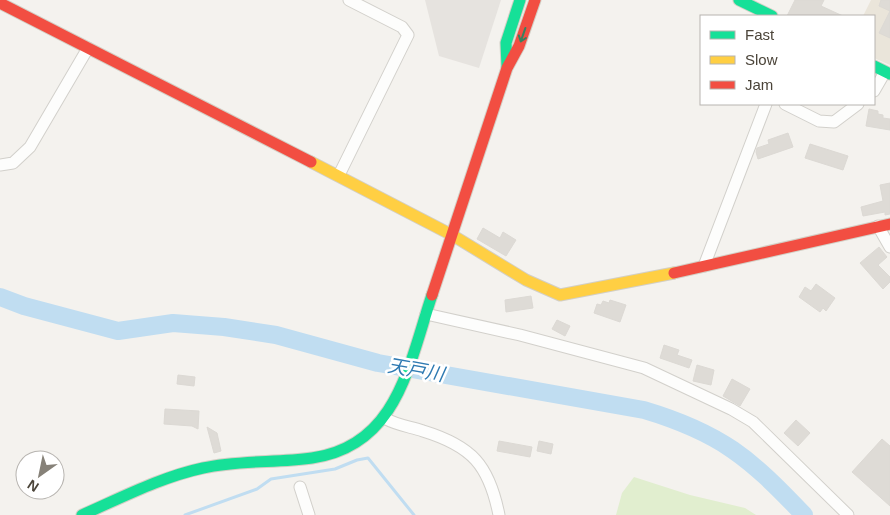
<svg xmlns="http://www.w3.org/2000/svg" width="890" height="515" font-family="Helvetica,'Noto Sans JP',sans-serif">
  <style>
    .education { fill: #eae5da }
    .green { fill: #e1eecf }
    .parking { fill: #e6e3df }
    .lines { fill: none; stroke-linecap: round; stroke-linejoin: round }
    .stream { stroke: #c0ddf1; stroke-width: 3 }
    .river { stroke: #c0ddf1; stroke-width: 18 }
    .building { fill: #dedbd6; stroke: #dcd9d4 }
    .street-casing { stroke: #d2d0cb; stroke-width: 13 }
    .fast-casing { stroke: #d3cfc5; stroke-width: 13 }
    .slow-casing { stroke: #d3cfc5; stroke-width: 13 }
    .jam-casing { stroke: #d3cfc5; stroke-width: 13 }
    .street { stroke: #fdfdfc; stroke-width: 11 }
    .fast { stroke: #16e098; stroke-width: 11 }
    .slow { stroke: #ffcf43; stroke-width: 11 }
    .jam { stroke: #f24e42; stroke-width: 11 }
    .oneway { stroke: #36825f }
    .labels { text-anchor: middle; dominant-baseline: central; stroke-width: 5; stroke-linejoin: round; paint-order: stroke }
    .water-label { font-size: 19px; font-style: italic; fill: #2e7ab2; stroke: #fff }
  </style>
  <rect width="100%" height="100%" fill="#f4f2ee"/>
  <!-- education -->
  <path class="education" d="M871 0H890V65L874 58V16H863Z"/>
  <!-- green -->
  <path class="green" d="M634 477 690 495 745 508 756 515H616L622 493Z"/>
  <!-- parking -->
  <path class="parking" d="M425 0H501L479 68 439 56Z"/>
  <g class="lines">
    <!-- stream -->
    <path class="stream" d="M185 515 257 489 271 479 335 469 357 460 368 458 414 515"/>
    <!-- river -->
    <path class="river" d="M0 297 24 306 118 331 173 323 224 327 276 335 378 363 644 410C721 433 750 458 804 515"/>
  </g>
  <!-- building -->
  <path class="building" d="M795 0H824L821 6 843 16H787Z
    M881 0H890V38L879 33 890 11 879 6Z
    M869 109 878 111V114L883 115V118L890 119V130L866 126Z
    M788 133 793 147 758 159 756 152 757 148 769 144 768 140Z
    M810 144 848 156 843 170 805 158Z
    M890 183V214L885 215V212L863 216 861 207 883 201 880 185Z
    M483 228 500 238 503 232 516 240 506 256 477 239Z
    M879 247 887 257 878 265 890 277V282L883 289 860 263Z
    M816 284 835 298 826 311 823 308 820 312 799 297 805 287 811 291Z
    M531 296 533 308 506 312 505 300Z
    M610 300 626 305 620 322 594 313 597 304 601 305 603 301 609 303Z
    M557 320 570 326 565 336 552 329Z
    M664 345 679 350 677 355 692 360 689 368 660 358Z
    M697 365 714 370 711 385 693 381Z
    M178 375 195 377 194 386 177 384Z
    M732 379 750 389 740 406 723 396Z
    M165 409 199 411 198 429 192 426 164 424Z
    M796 420 810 433 798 446 784 433Z
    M207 427 217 433 221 451 214 453Z
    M882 439 890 446V506L852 472Z
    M499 441 532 447 530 457 497 451Z
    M539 441 553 444 551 454 537 451Z"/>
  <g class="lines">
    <!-- street casing -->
    <g class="street-casing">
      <path id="street" d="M874 91 885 72
        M785 104 819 121 834 122 858 104
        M0 165 13 163 30 147 88 48
        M339 175 408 35 402 27 349 0
        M878 226 890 247
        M704 266 766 104
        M426 314 520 335 644 368 731 409 753 422 848 515
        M386 419C397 425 411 427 423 431 472 446 489 465 499 515
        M300 487 309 515"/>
    </g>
    <!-- fast casing -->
    <g class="fast-casing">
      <path id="fast" d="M739 0 772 16
        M874 66 890 74
        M507 67 506 43 520 0
        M82 515C121 498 161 477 203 468 239 460 276 463 312 458 398 446 409 363 432 295"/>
    </g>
    <!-- slow casing -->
    <g class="slow-casing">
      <path id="slow" d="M311 162 452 235 526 280 560 295 674 273"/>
    </g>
    <!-- jam casing -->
    <g class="jam-casing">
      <path id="jam" d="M0 3 311 162
        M674 273 890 224
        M432 295 507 68 519 46 535 0"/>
    </g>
    <!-- street -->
    <use href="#street" class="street"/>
    <!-- fast -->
    <use href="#fast" class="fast"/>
    <!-- slow -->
    <use href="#slow" class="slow"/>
    <!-- jam -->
    <use href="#jam" class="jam"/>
  </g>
  <!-- one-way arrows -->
  <defs><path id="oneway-shaft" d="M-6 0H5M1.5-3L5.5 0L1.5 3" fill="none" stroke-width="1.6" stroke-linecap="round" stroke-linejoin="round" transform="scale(1.25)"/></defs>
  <use class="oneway" href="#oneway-shaft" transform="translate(523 35) rotate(109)"/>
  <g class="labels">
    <!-- water labels -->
    <g class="water-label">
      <text transform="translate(416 370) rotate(10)">天戸川</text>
    </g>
  </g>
  <!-- legend -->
  <rect x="700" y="15" width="175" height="90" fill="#ffffff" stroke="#b7b4b0"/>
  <rect x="710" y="31" width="25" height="8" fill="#16e098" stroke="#b7b4b0"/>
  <text x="745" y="40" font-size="15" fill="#4b4439">Fast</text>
  <rect x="710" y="56" width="25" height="8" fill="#ffcf43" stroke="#b7b4b0"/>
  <text x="745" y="65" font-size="15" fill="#4b4439">Slow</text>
  <rect x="710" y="81" width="25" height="8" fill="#f24e42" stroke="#b7b4b0"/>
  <text x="745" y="90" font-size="15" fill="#4b4439">Jam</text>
  <!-- north arrow -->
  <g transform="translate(40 475) rotate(213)"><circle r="24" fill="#ffffff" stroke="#b7b4b0"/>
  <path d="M0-4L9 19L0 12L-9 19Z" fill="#868178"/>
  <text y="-8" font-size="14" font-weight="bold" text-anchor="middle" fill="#4b4439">N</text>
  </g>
</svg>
